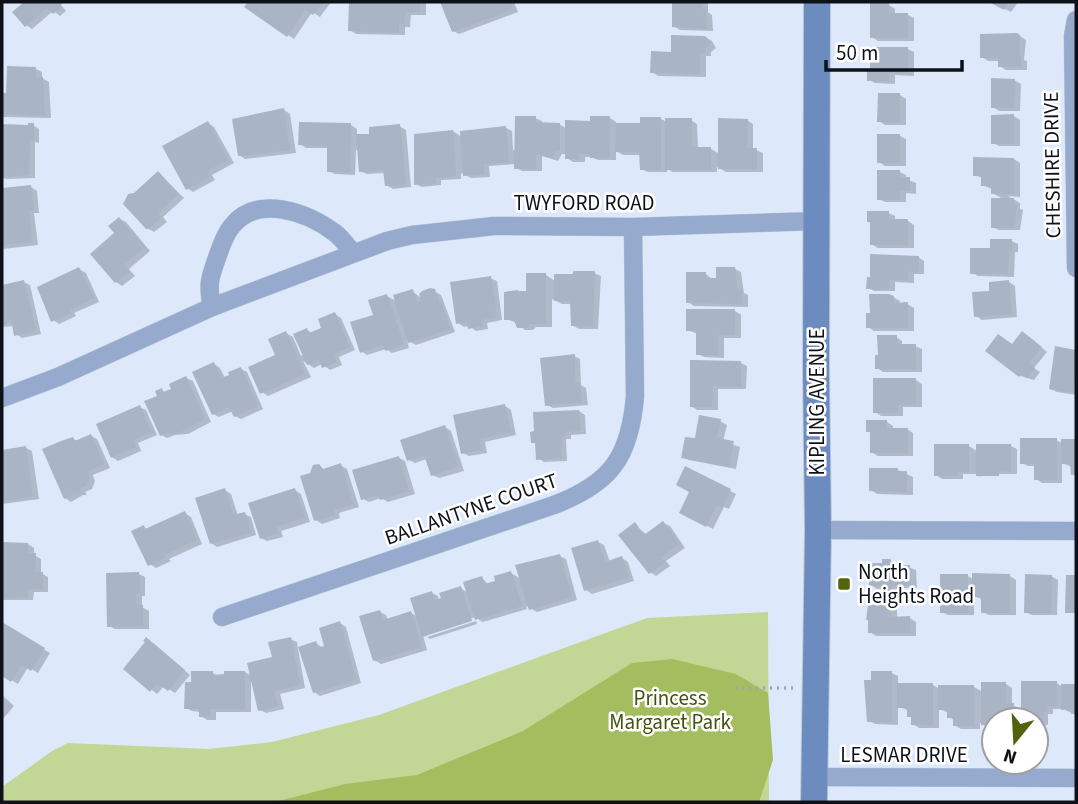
<svg xmlns="http://www.w3.org/2000/svg" width="1078" height="804" font-family="'Source Sans 3',sans-serif">
  <style>
    .green { fill: #c2d695 }
    .forest { fill: #a3bd5f }
    .shadow { fill: #0003 }
    .building { fill: #a9b4c5 }
    .lines { fill: none; stroke-linecap: round; stroke-linejoin: round }
    .street-casing { stroke: #bcc7d7; stroke-width: 19 }
    .secondary-casing { stroke: #bcc7d7; stroke-width: 28 }
    .path { stroke: #9ca6b4; stroke-width: 3.5; stroke-dasharray: 2 5; stroke-linecap: butt }
    .street { stroke: #95aacd; stroke-width: 18 }
    .secondary { stroke: #6c8bbe; stroke-width: 26 }
    .poi-dot { fill: #51640d; stroke: #fff; stroke-width: 2.5 }
    .labels { text-anchor: middle; dominant-baseline: central; stroke-width: 5; stroke-linejoin: round; paint-order: stroke }
    .street-label { font-size: 21px; fill: #0e1218; stroke: #fff }
    .poi-label { font-size: 21px; fill: #0e1218; stroke: #fff; text-anchor: start }
    .park-label { font-size: 21px; fill: #44540f; stroke: #fff }
  </style>
  <rect width="100%" height="100%" fill="#dde9fb"/>
  <!-- green -->
  <path class="green" d="M768 612 769 802H2V787L52 751 68 743 209 749 272 742 379 715 647 618Z"/>
  <!-- forest -->
  <path class="forest" d="M672 659 736 674 768 693 773 760 759 802H275L345 784 417 775 523 731 632 663Z"/>
  <!-- shadow -->
  <path class="shadow" d="M27 2H64L61 5 66 11 60 16 53 11 32 29 26 25 15 12Z
    M250 2H287L290 5 292 2H331L320 17 312 12 294 39 246 7Z
    M351 2H426V15H411L410 27H405V35L356 34 350 30Z
    M442 2H514L518 12 459 34 453 31Z
    M674 2H708V12L712 15 713 31 680 30 674 26Z
    M992 2H1018L1011 12Z
    M889 5 895 9V14L908 15 914 18V41H878L872 37Z
    M1020 36 1026 40 1024 60 1027 61V70H1006L1000 66V61H988L982 57Z
    M705 37 712 41 716 48 711 52V56H706V77L658 76 652 72 673 53Z
    M908 49 914 52V76L895 75V84L875 83 869 80Z
    M36 69 42 72V78L49 82 51 118 2 117V95H8Z
    M1014 80 1021 84 1020 111H999L993 107Z
    M900 95 906 99V125H885L879 121Z
    M284 110 290 114 296 153 245 159 239 155Z
    M1014 116 1020 120V146H999L993 143Z
    M535 118 542 121V124H559L567 129 610 118 616 122V125H642L661 119 667 122 691 120 697 124 698 149H711L720 154 747 120 753 124V149L763 153V172H726L717 167V172H673L667 169V172H648L641 169V155H623L616 151V160H598L591 157H585V162H573L567 158V154H562L558 161 542 156V171H522L516 168V164L489 166 490 177 471 178 461 173V179L441 180V185L422 187 416 184 453 131 462 137 506 128 512 131 513 150H516Z
    M208 123 214 127 234 163 212 175 215 180 193 192 187 188Z
    M2 125H33L39 129V143L35 142V178L5 179 2 177Z
    M351 125 357 129V136L370 135 399 126 406 130 411 187 393 189 386 185 385 173 367 174 360 171 359 150H356L355 175 335 174 328 171 329 148H306L300 144Z
    M900 136 906 139V166H885L879 162Z
    M1014 159 1020 163V197L1008 196 1020 203V209L1023 210 1020 230H999L992 227 1005 200 992 193V189L982 185V178L975 175Z
    M900 172 906 175V179L916 183V194L906 193V202H885L879 199Z
    M158 173 184 198 163 217 167 222 154 232 147 228 135 195Z
    M31 187 37 191 39 213H34L38 245 3 249 2 190Z
    M888 213 895 216V221H908L914 225V248H878L871 244V223L868 221Z
    M119 219 126 222 150 251 129 269 135 276 122 286 116 282 117 233Z
    M1012 241 1018 244V252H1015L1014 277 978 276 972 273Z
    M918 257 924 261V274H914V283L895 282V291H874L868 288Z
    M79 269 86 273 99 302 74 313 76 316 59 324 53 320Z
    M735 269 741 272 744 293 748 295V307L694 306 688 302 706 274 712 279 717 280Z
    M594 273 601 276 598 329H579L572 325V304H562L552 299V327H536L533 330H525L517 323 506 319 508 291 528 293 527 275H546L555 281Z
    M490 278 497 281 502 320 487 323 488 329 476 331 469 326 464 327 458 323Z
    M23 282 30 285 41 334 22 338 16 334 14 326 2 327V285Z
    M1009 282 1015 286 1017 317 982 320 976 316 991 292Z
    M412 291 420 297 423 292 434 291 441 295 455 332 416 345 407 340 409 348 392 353 386 349 367 355 361 351 375 316 387 296 396 301Z
    M893 297 900 301 899 304H907L914 308V331H874L868 327Z
    M735 311 741 315V338H724V358L704 357 698 354V334L687 330Z
    M335 314 341 318 355 350 339 357 342 365 330 370 322 364 314 368 303 361 311 377 268 396 262 392 286 333 293 337 301 356 304 354 307 330 312 333 323 328Z
    M896 337 902 341V346H915L922 349V372H883L877 368 880 356Z
    M1029 337 1047 352 1034 368 1040 372 1034 380 1020 376 1013 346Z
    M1057 348 1076 351V395L1057 392 1050 389Z
    M574 356 580 359 581 385 586 388 588 405 553 408 547 405Z
    M692 362 741 363 747 366 746 389H718V410H697L691 406Z
    M214 364 220 368 225 378 241 369 247 372 263 409 241 419 235 416 233 411 219 417 213 414Z
    M186 378 193 381 211 422 188 434 175 435 167 438 161 435 159 397 162 390 166 393Z
    M916 380 922 384V407H903V416H881L875 412Z
    M505 406 511 410 516 435 485 442 487 453 469 456 463 453Z
    M139 407 146 410 157 435 138 443 141 451 118 461 112 457Z
    M579 411 585 415 586 434 571 435V439H566L567 461 544 462 538 458 537 445 533 442Z
    M720 421 727 425 723 441 740 447 736 469 689 460 683 457 696 440Z
    M887 422 893 426V429H907L913 433V456H878L871 452V433L867 431Z
    M445 427 451 431 464 471 439 478 432 475 427 459 415 463 409 460Z
    M91 436 97 439 110 468 93 475 95 481 92 489 85 492 87 495H83L71 502 65 498 73 439 78 441Z
    M1056 440 1063 444V441H1076V476L1072 474V467L1062 463V483H1042L1036 479V466H1028L1022 463Z
    M978 445 1011 446 1017 449V474H981V477L976 474H963V479H942L936 475 969 446 977 451Z
    M26 448 32 451 39 499 2 504V470H5Z
    M399 458 405 461 415 494 388 502 381 498 369 502 363 499Z
    M340 465 347 469 359 507 339 513 340 518 322 524 316 520 311 474 319 466 325 470Z
    M686 468 736 494 729 509 724 507 713 529 681 512 692 491Z
    M898 470 913 477V495L877 494 871 490Z
    M225 490 231 494 238 516 244 514 251 517 256 535 217 547 211 543Z
    M295 490 301 494 310 522 281 531 283 537 267 541 261 538Z
    M185 513 191 517 202 544 169 559 171 561 156 568 150 564 144 527 148 530Z
    M663 523 670 526 685 548 666 561 670 566 656 576 650 572 635 525 647 535Z
    M598 542 604 545 610 562 622 558 628 562 634 581 592 594 586 590Z
    M2 544H28L34 548V555L41 559V573L48 577V592H34L33 600H2Z
    M559 556 566 559 577 600 537 612 526 606 527 609 483 622 479 620V616L426 633V637L423 635 427 650 381 664 374 660 380 612 386 615 388 620 411 613 418 617 432 593 438 596 439 600 460 588 469 593 482 578 489 585 511 573 521 579Z
    M891 561 916 570 917 588H898V597H891L885 593V589H877L871 585 884 565Z
    M139 574 145 577V596H142V607L149 611V629H115L109 626Z
    M968 576 974 580 1010 576 1016 580V615H989L983 612V600L974 596V615H948L942 612Z
    M1051 576 1058 580 1057 615H1032L1025 612Z
    M891 606 897 610V618H910L916 622V636H876L870 632Z
    M476 621 477 624 430 639 427 637Z
    M340 623 346 627 361 683 320 696 314 692 300 648 298 649 305 688 280 694 284 709 266 713 260 710 251 679V712H216V720H207L201 716V712L192 711 186 708 213 673 218 676 245 672 252 676 274 659 290 639 297 642 298 649 316 643 323 648Z
    M2 624 50 653 38 673 28 667 18 684 2 674Z
    M153 643 190 675 175 693 164 686 157 694 125 669Z
    M892 673 898 676V685H933L940 689 974 687 983 692V684H1006L1012 688V705L1023 710 1057 683 1061 686 1076 685V715L1063 709H1053V714H1048V725H1036V720H994V728H989L980 723V729H961L954 725V720L949 717V713L939 709V728H919L913 724 909 711 898 706V725L875 724 869 721 873 682Z
    M2 695 14 706 2 720Z"/>
  <!-- building -->
  <path class="building" d="M24 2H56L61 7 53 14 47 8 25 27 12 12Z
    M248 2 289 3 323 2 313 15 305 10 287 37 244 7Z
    M349 2H420V12H405L404 24H399V33L348 31Z
    M440 2H510L513 9 452 32Z
    M672 2H702V9H706L707 29 672 27Z
    M989 2H1008L1004 10Z
    M870 3H889V13H908V38H870Z
    M1017 33 1020 35 1019 56H1021V67H998V58H980V34Z
    M671 35 705 36 709 40 710 45 705 48V53H700V74L650 73 651 51 671 52Z
    M870 47H908V73H889V81H867V71H870Z
    M7 66 36 67V77H43L45 115 2 114V93H6Z
    M991 78 1015 79 1014 108H991Z
    M878 93H900V123L877 122Z
    M284 108 290 150 238 156 232 119Z
    M1014 114V144H991V115Z
    M515 116H536V122L560 123V151H555L552 158 536 154V169H514Z
    M590 116H610V158H590V154H579V159H565V120L590 121Z
    M640 117H661V170H640L639 152H615L616 123H640Z
    M665 118H692V147H711V170H665Z
    M718 118 748 119 747 148H757V169H718Z
    M208 121 228 160 207 171 210 177 186 190 162 146Z
    M299 122 351 123 350 172H327V146L298 145Z
    M28 123H34V140H30L29 175 2 177V124L28 125Z
    M400 124 406 184 385 186 383 170 359 172 356 134H369V127Z
    M506 126 509 162 484 164V174L463 176 460 131Z
    M453 130 456 176 435 178 436 183 414 185V134Z
    M877 134H900V163H877Z
    M973 157 1014 158V194H991V186H981V176H973Z
    M877 170H900V177H910V191H900V200H877Z
    M158 171 179 194 158 213 162 217 149 229H146L123 204 128 194 134 193Z
    M31 185 34 210 29 211 32 242 2 245V188Z
    M991 198H1014V205H1017L1014 228H991Z
    M867 211H889V219H908V245H870V222H867Z
    M119 217 145 247 124 265 129 272 115 283 90 254 114 233 108 226Z
    M990 239H1012V250H1009L1008 274H970V248H990Z
    M870 254 919 256 918 272 908 271V280H889V289H866L867 277H870Z
    M79 267 94 298 69 310 71 313 51 322 37 287Z
    M716 267H735L738 290H742V304L686 303V272H706V278H716Z
    M573 271H595L593 326H571L570 301H554V274H573Z
    M526 273H546V324H529L527 328H517L514 320H504V292L518 290 519 293V291H526Z
    M491 276 497 317 482 320 483 326 468 329 467 322 456 324 450 282Z
    M24 280 36 331 14 336 11 319 7 320 8 323 2 325V285Z
    M1009 280 1012 314 974 317 972 292 989 291V282Z
    M430 288 435 289 439 303 441 302 450 329 408 343 393 295 413 289 417 302 422 301 419 294 422 291Z
    M387 294 404 344 385 351 383 345 360 353 350 322 373 315 368 300Z
    M869 294H889L894 296V303L908 302V328H866V313H870Z
    M686 309H735V335H718V355H696V331H686Z
    M335 312 350 347 334 354 337 362 322 368 319 360 307 365 293 334 307 328 309 333 321 328 318 319Z
    M286 331 305 374 260 394 248 367 275 355 268 339Z
    M1022 331 1042 347 1029 363 1035 368 1027 378 1021 374 1019 377 985 351 998 334 1012 344Z
    M877 335H897V344H916V369H875V355H878Z
    M1055 346 1076 350 1074 393 1049 389Z
    M575 354V383L580 382 582 402 545 406 540 358Z
    M690 360 741 361V387L713 386 712 407H690Z
    M214 362 221 378 229 375 228 372 241 367 258 406 234 417 229 407 212 415 192 372Z
    M186 376 205 419 181 432 170 434 169 432 160 436 144 401 157 396 155 391 162 388 163 392 171 389 169 384Z
    M873 378H916V404L898 405V413H873Z
    M505 404 511 432 479 439 482 450 461 454 453 415Z
    M140 405 151 432 133 440 136 447 111 458 96 424Z
    M579 410 581 431 565 432V436H561L562 458 536 460 535 443H531L530 432 534 431 533 412Z
    M699 415 721 419 717 438 734 441 729 467 681 458 685 437 695 438Z
    M866 420H887V428H908V453H870V432H866Z
    M445 425 458 467 431 476 424 455 407 461 400 440Z
    M91 434 104 464 87 472 90 477 86 486 80 488 82 492 77 494 76 492 64 499 42 449 61 441 73 437 75 441Z
    M1020 438H1057V480H1034V464H1020Z
    M1061 439H1076V474L1071 475 1070 464H1061Z
    M934 444H969V472H957V476H934Z
    M976 444H1011V472L999 471V476H976Z
    M26 446 33 496 2 501V450Z
    M399 456 409 491 380 500 378 495 361 500 352 470Z
    M341 463 353 504 334 510 335 515 314 521 300 476 310 473 313 465 319 464 323 469Z
    M685 466 731 489 722 508 717 505 706 527 679 513 689 492 676 485Z
    M869 468H898V471H907V492L869 491Z
    M225 488 233 515 245 512 251 532 210 544 195 498Z
    M295 488 305 518 276 527 278 533 260 539 248 503Z
    M185 511 197 540 164 555 165 558 148 566 131 531 144 525 145 529Z
    M663 521 680 544 661 557 665 562 649 574 618 535 635 522 644 535Z
    M598 540 605 562 622 556 629 577 584 591 571 548Z
    M2 542 28 543V553H36L35 572H43V589H28V597L2 598Z
    M560 554 572 597 529 610 515 565Z
    M882 559H891V563H898V565H910L911 585 892 586V594H883V586H869V563H882Z
    M511 571 522 606 475 620 463 582 482 576 485 584 495 581 494 576Z
    M139 572 140 593H136L137 605H143V626L107 627 106 573Z
    M972 573 1010 574V613H981V597H972Z
    M940 574H968V613H940Z
    M1025 574 1052 575 1051 613H1024Z
    M1066 575H1076V613H1065Z
    M461 586 472 621 422 637 410 598 432 591 435 600 441 598 439 593Z
    M891 604V617L910 616V633H868V620H866L868 605Z
    M380 610 383 620 411 611 422 647 373 661 359 616Z
    M340 621 356 680 313 693 298 647 316 641 318 648 324 646 319 628Z
    M2 622 45 648 31 671 21 665 11 682 2 676Z
    M146 637 185 670 168 691 157 683 150 692 123 669 145 642 143 641Z
    M291 637 300 685 274 691 278 706 258 711 247 663 272 657 268 642Z
    M191 671H213V675L224 674V671H245V709H210V717H199V709H184L185 682H191Z
    M871 671H892V722H867L864 680H871Z
    M1021 681H1057V706H1047V712H1043V722L1021 720Z
    M981 682H1006V703H1014V720H994V725H981Z
    M897 683H933V725H911V717H907V708H897Z
    M1061 684H1076V714H1071V709L1061 710Z
    M938 685H974V726H953V718H947V710H938Z"/>
  <g class="lines">
    <!-- street casing -->
    <g class="street-casing">
      <path id="street" d="M1076 20 1073 36 1076 268
        M212 307C207 284 210 277 218 255 221 246 225 234 232 226 257 194 308 212 335 233 342 238 348 247 353 253
        M2 398 58 377 212 307 387 241 412 235 494 226 633 227 818 221
        M818 530 1076 531
        M222 617 554 505C612 483 630 456 635 396L633 227
        M815 777 1076 778"/>
    </g>
    <!-- secondary casing -->
    <g class="secondary-casing">
      <path id="secondary" d="M814 802 818 530 816 372 817 2"/>
    </g>
    <!-- path -->
    <path class="path" d="M735 688H796"/>
    <!-- street -->
    <use href="#street" class="street"/>
    <!-- secondary -->
    <use href="#secondary" class="secondary"/>
  </g>
  <!-- markers -->
  <rect class="poi-dot" x="837" y="577" width="14" height="14" rx="3.5"/>
  <g class="labels">
    <!-- street labels -->
    <g class="street-label">
      <text transform="translate(1052 165) rotate(-91)">CHESHIRE DRIVE</text>
      <text x="584" y="203">TWYFORD ROAD</text>
      <text transform="translate(817 402) rotate(-90)">KIPLING AVENUE</text>
      <text transform="translate(471 509) rotate(-19)">BALLANTYNE COURT</text>
      <text x="904" y="755">LESMAR DRIVE</text>
    </g>
    <!-- poi labels -->
    <g class="poi-label">
      <text x="858" y="572">North<tspan x="858" dy="24">Heights Road</tspan></text>
    </g>
    <!-- park labels -->
    <g class="park-label">
      <text x="670" y="698">Princess<tspan x="670" dy="24">Margaret Park</tspan></text>
    </g>
  </g>
  <!-- border -->
  <rect width="1078" height="804" fill="none" stroke="#0e1218" stroke-width="7"/>
  <!-- north arrow -->
  <g transform="translate(1015 741) rotate(198)"><circle r="33" fill="#ffffff" stroke="#9fa0a3" stroke-width="2"/>
  <path d="M0-5L12 26L0 18L-12 26Z" fill="#51640d"/>
  <text y="-10" font-size="19" font-weight="bold" text-anchor="middle" fill="#0e1218">N</text>
  </g>
  <!-- scale -->
  <path d="M826 60v10h136v-10" fill="none" stroke="#0e1218" stroke-width="3.5"/>
  <text x="836" y="60" font-size="21" fill="#0e1218" stroke="#ffffff" stroke-width="5" paint-order="stroke">50 m</text>
</svg>
